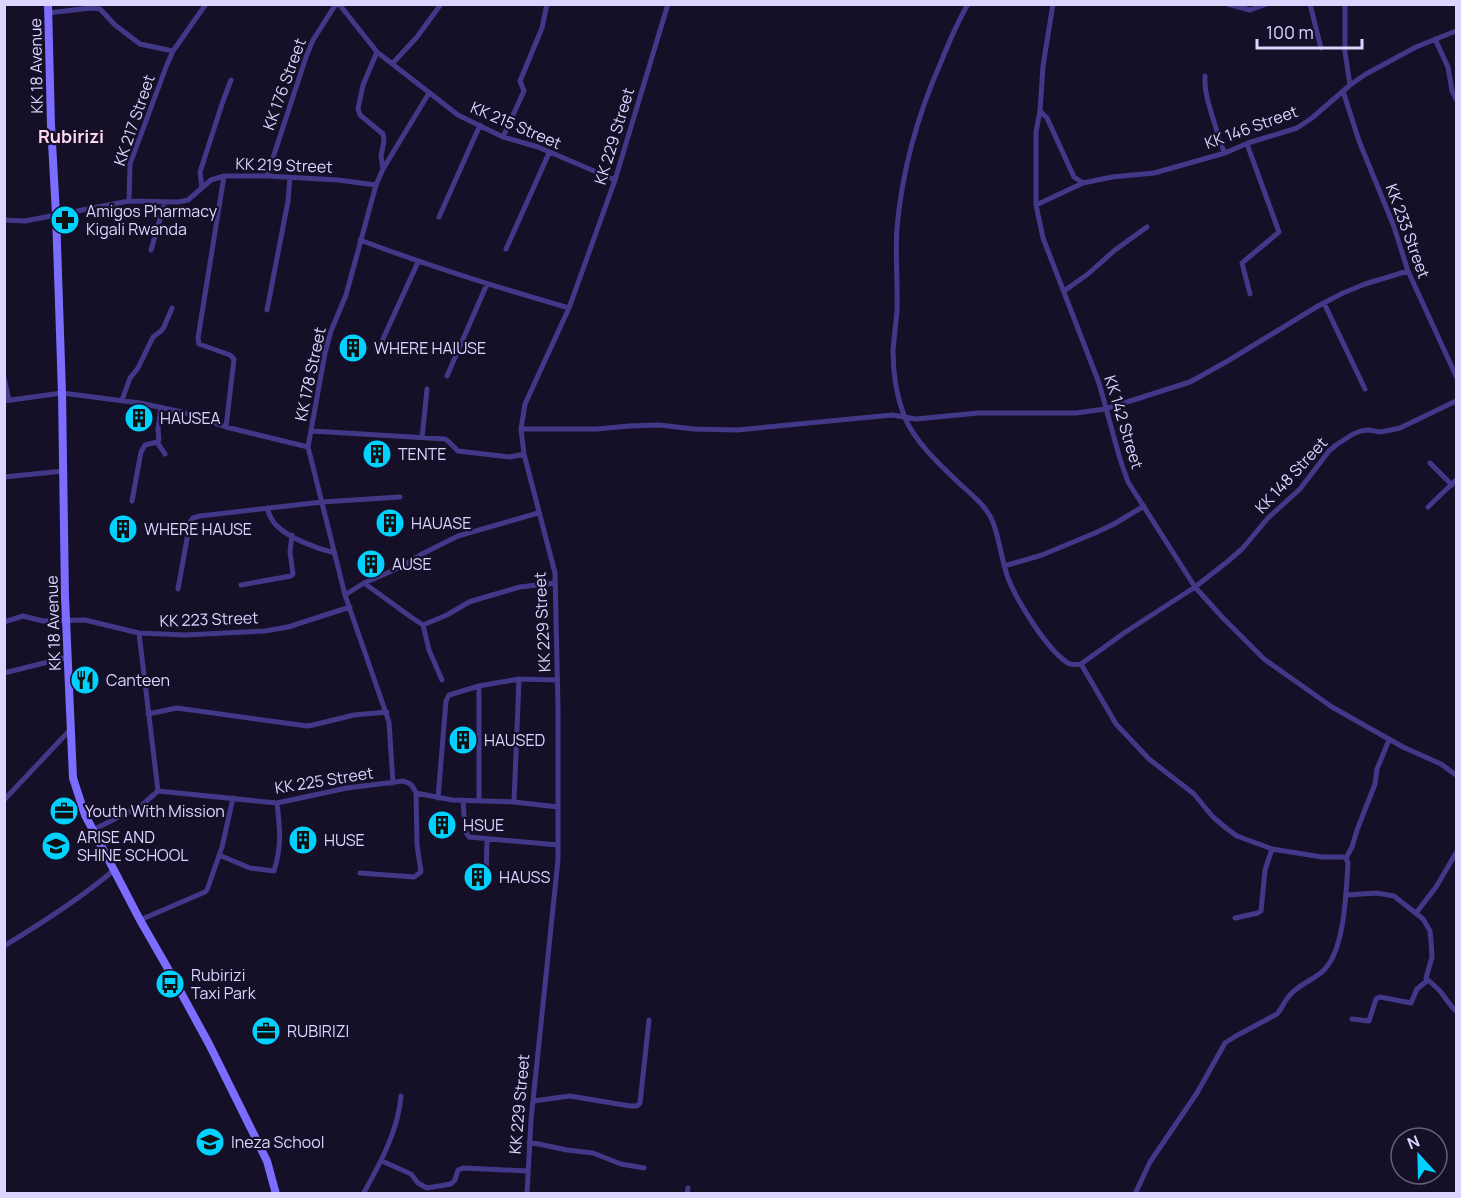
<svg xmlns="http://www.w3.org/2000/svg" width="1461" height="1198" font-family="Manrope,sans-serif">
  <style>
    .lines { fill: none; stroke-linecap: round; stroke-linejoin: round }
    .street { stroke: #423888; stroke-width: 5 }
    .secondary { stroke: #7c6cff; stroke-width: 8 }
    .labels { text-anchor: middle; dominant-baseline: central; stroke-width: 4.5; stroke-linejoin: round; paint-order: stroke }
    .street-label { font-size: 16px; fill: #ddd5ff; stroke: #150f28 }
    .poi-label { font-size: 16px; fill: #ddd5ff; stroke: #150f28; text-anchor: start }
    .neighbourhood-label { font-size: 18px; font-weight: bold; fill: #ffd7ed; stroke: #150f28 }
  </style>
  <rect width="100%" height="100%" fill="#150f28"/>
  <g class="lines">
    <!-- street -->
    <path class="street" d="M339 4 377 52 458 115 503 137 538 147 615 180
      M968 4C957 23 949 42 941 62 918 114 902 171 897 228 895 255 898 283 897 310 896 324 894 337 893 351 893 372 897 398 905 418 916 443 940 465 960 484 974 497 988 507 994 525 1000 543 1002 561 1008 578 1017 601 1047 650 1068 663 1072 665 1076 665 1081 664L1124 633 1195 587 1227 562 1242 549 1268 518 1300 489 1329 451 1336 445 1353 434 1361 431 1368 430 1381 432 1400 428 1456 401
      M1053 4 1043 66 1040 111 1036 132V205L1043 238 1099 383 1120 459 1128 482 1195 587 1222 617 1264 659 1332 707 1403 747 1441 764 1456 775
      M1228 4 1250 10 1267 4
      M1310 4 1321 48
      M1345 4V52L1350 85
      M48 13 91 8 100 9 115 25 140 44 173 51
      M1435 39 1448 67 1452 91 1456 99
      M377 52 363 85 358 109 360 115 383 134 384 141 381 156 383 169 376 185 346 295 331 331 325 353 308 447 345 595 389 722 393 783
      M392 64 417 37 441 4
      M1205 76C1204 93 1210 108 1215 125 1218 135 1220 144 1225 153
      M1343 91 1359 141 1393 224 1408 271 1456 376
      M1040 111 1047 118 1074 177 1083 183
      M503 137 524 91 520 81 542 28 547 4
      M1247 144 1279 232 1242 263 1250 294
      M383 169 429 93
      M224 176 198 338 199 344 230 355 234 359 226 427
      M267 176 306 57 313 40 336 4
      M202 188 200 172 223 101 231 80
      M129 201 130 164 166 67 173 51 206 4
      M1036 205 1083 183 1112 177 1154 173 1225 153 1248 143 1297 128 1312 118 1350 85 1366 74 1416 47 1456 31
      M439 217 480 125
      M4 220 25 221 129 201 178 202 188 200 211 180 224 176H267L338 180 376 185
      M360 240C429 266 499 288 569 308
      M506 249 549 153
      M151 250 165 202
      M1064 291 1088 274 1115 250 1147 227
      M1324 303 1365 389
      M267 310 288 201 290 177
      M377 352 418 262
      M447 376 487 284
      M4 378 9 400
      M122 400 130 378 138 368 153 337 161 331 164 327 172 308
      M4 401 62 393 140 403 182 412 226 427 308 447
      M521 429H597L629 426 659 425 694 429 737 430 892 415 916 419 978 413H1076L1105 409 1190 382 1226 362 1318 306 1343 293 1365 284 1408 271
      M312 431 445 439 448 441 458 451 510 457 524 454
      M422 438 427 389
      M157 442 165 454
      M1430 463 1452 485
      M4 477 64 471
      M132 501 141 452 145 445 157 442 159 440 158 429 161 407
      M1428 507 1456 480
      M267 508C269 514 271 520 276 525 288 538 318 549 335 553
      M1004 566 1042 555 1095 533 1114 524 1144 506
      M364 583 411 617 423 625 447 615 469 602 482 598 520 587 555 583
      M241 585 291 576 293 574 290 552 292 535
      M178 589 190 522 193 518 200 516 322 502 400 497
      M345 595 364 583 401 567 422 554 458 536 538 513
      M4 622 23 616 43 621 85 620 139 633 185 635 265 631 288 627 350 607
      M423 625 429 650 442 680
      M139 633 158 791
      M1081 664 1116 724 1149 759 1194 794 1213 817 1226 828 1237 836 1272 849 1322 857H1343L1346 858
      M4 673 68 657
      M479 686V801
      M148 714 177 708 307 726 313 725 354 715 387 712
      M438 798 446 701 449 695 479 686 519 679 558 680
      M4 800 70 730
      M463 800 465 831 469 837 558 845
      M514 802 519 679
      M93 830 142 805 158 791 277 803 347 788 403 781C411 783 413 786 416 793L452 800 514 802 558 807
      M219 855 250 868 274 871C282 845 280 829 277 803
      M360 873 414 877 421 872 417 845 416 793
      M486 885 487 839
      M1346 895 1377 893 1394 896 1423 919 1430 931 1431 941 1432 957 1426 978 1440 991 1452 1007 1456 1011
      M1416 913 1436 887 1456 853
      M1235 918 1258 913 1261 911 1265 870 1272 849
      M140 920 205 892 207 890 222 847 233 798
      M4 946C42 923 80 899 114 870
      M1352 1019 1369 1021 1376 999 1380 997 1411 1003 1417 989 1428 980
      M533 1101 570 1096 630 1106H637L640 1103 649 1020
      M529 1142 567 1150 593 1153 621 1164 644 1168
      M382 1161 411 1174 418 1183 427 1188 451 1184 455 1180 458 1170 463 1168 527 1171
      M363 1194C380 1164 398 1131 401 1096
      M527 1194 531 1120 558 860V707L555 573 524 454 521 429 525 404 569 308 615 180 668 4
      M687 1194 688 1188
      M1135 1194 1150 1162 1197 1093 1225 1043 1236 1036 1277 1014C1282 1009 1284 1001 1290 995 1299 984 1314 980 1324 970 1345 949 1346 892 1348 863L1346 858 1352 847 1357 830 1375 784 1377 769 1389 740"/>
    <!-- secondary -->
    <path class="secondary" d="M48 4 51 125 56 214 62 393 65 597 73 778 85 815 93 830 140 920 167 967 209 1044 267 1161 276 1194"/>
  </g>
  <!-- icons -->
  <defs>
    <g id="pharmacy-disc" transform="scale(1.5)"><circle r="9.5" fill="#01d1ff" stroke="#150f28"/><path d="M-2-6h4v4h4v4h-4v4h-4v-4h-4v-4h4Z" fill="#111"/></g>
    <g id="building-disc" transform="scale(1.5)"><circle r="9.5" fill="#01d1ff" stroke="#150f28"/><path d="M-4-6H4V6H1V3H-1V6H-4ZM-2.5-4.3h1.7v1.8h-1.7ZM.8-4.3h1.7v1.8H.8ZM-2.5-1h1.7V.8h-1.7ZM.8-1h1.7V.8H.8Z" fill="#111"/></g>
    <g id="restaurant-disc" transform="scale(1.5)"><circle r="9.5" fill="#01d1ff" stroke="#150f28"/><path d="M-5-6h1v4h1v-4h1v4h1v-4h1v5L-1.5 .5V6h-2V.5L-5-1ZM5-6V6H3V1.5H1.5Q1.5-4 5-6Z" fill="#111"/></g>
    <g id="office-disc" transform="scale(1.5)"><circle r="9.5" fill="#01d1ff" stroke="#150f28"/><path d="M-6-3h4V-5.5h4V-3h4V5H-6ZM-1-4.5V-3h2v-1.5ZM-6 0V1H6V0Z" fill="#111"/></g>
    <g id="school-disc" transform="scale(1.5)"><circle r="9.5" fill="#01d1ff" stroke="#150f28"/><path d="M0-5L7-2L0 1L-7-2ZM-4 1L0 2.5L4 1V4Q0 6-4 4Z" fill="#111"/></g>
    <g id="bus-disc" transform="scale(1.5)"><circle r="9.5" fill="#01d1ff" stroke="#150f28"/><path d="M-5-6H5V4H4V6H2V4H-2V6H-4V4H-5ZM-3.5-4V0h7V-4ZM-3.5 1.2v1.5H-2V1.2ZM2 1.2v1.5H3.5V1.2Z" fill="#111"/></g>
  </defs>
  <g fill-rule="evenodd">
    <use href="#pharmacy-disc" x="65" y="220"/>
    <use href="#building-disc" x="353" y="348"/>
    <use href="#building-disc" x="139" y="418"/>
    <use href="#building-disc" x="377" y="454"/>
    <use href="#building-disc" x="390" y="523"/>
    <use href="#building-disc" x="123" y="529"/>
    <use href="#building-disc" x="371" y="564"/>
    <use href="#restaurant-disc" x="85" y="680"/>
    <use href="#building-disc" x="463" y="740"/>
    <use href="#office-disc" x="64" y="811"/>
    <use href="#building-disc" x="442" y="825"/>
    <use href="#building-disc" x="303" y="840"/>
    <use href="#school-disc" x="56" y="846"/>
    <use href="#building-disc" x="478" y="877"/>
    <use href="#bus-disc" x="170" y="984"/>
    <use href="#office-disc" x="266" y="1031"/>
    <use href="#school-disc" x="210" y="1142"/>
  </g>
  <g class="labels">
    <!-- street labels -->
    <g class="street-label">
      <text transform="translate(36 66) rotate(-91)">KK 18 Avenue</text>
      <text transform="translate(284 84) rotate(-70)">KK 176 Street</text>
      <text transform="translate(134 120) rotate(-71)">KK 217 Street</text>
      <text transform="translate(516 125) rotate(23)">KK 215 Street</text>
      <text transform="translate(1251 127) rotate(-20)">KK 146 Street</text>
      <text transform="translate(614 136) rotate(-73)">KK 229 Street</text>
      <text transform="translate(284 165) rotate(2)">KK 219 Street</text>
      <text transform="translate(1408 231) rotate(70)">KK 233 Street</text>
      <text transform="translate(310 374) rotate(-78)">KK 178 Street</text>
      <text transform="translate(1124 422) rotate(73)">KK 142 Street</text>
      <text transform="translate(1291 475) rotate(-47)">KK 148 Street</text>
      <text transform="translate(209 619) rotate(-2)">KK 223 Street</text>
      <text transform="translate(542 622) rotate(-93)">KK 229 Street</text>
      <text transform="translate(53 623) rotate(-92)">KK 18 Avenue</text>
      <text transform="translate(324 780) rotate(-9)">KK 225 Street</text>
      <text transform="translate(519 1104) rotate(-85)">KK 229 Street</text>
    </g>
    <!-- poi labels -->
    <g class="poi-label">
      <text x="86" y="211">Amigos Pharmacy<tspan x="86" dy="18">Kigali Rwanda</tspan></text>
      <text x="374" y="348">WHERE HAIUSE</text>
      <text x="160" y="418">HAUSEA</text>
      <text x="398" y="454">TENTE</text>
      <text x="411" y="523">HAUASE</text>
      <text x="144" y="529">WHERE HAUSE</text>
      <text x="392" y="564">AUSE</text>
      <text x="106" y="680">Canteen</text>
      <text x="484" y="740">HAUSED</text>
      <text x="85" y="811">Youth With Mission</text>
      <text x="463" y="825">HSUE</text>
      <text x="77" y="837">ARISE AND<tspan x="77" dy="18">SHINE SCHOOL</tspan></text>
      <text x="324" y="840">HUSE</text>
      <text x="499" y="877">HAUSS</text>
      <text x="191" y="975">Rubirizi<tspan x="191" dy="18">Taxi Park</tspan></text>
      <text x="287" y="1031">RUBIRIZI</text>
      <text x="231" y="1142">Ineza School</text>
    </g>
    <!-- neighbourhood labels -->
    <g class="neighbourhood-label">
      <text x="71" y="136">Rubirizi</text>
    </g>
  </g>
  <!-- border -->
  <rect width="1461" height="1198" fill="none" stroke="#ddd5ff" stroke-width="12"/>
  <!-- north arrow -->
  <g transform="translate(1419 1156) rotate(338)"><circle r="28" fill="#150f28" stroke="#655e7e" stroke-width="1.5"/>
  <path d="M0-4.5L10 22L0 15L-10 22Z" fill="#01d1ff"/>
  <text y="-9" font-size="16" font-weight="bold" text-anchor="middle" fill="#ddd5ff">N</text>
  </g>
  <!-- scale -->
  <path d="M1257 39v9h105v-9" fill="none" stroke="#ddd5ff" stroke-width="3"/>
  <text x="1266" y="39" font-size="18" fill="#ddd5ff" stroke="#150f28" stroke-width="4.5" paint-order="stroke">100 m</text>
</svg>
